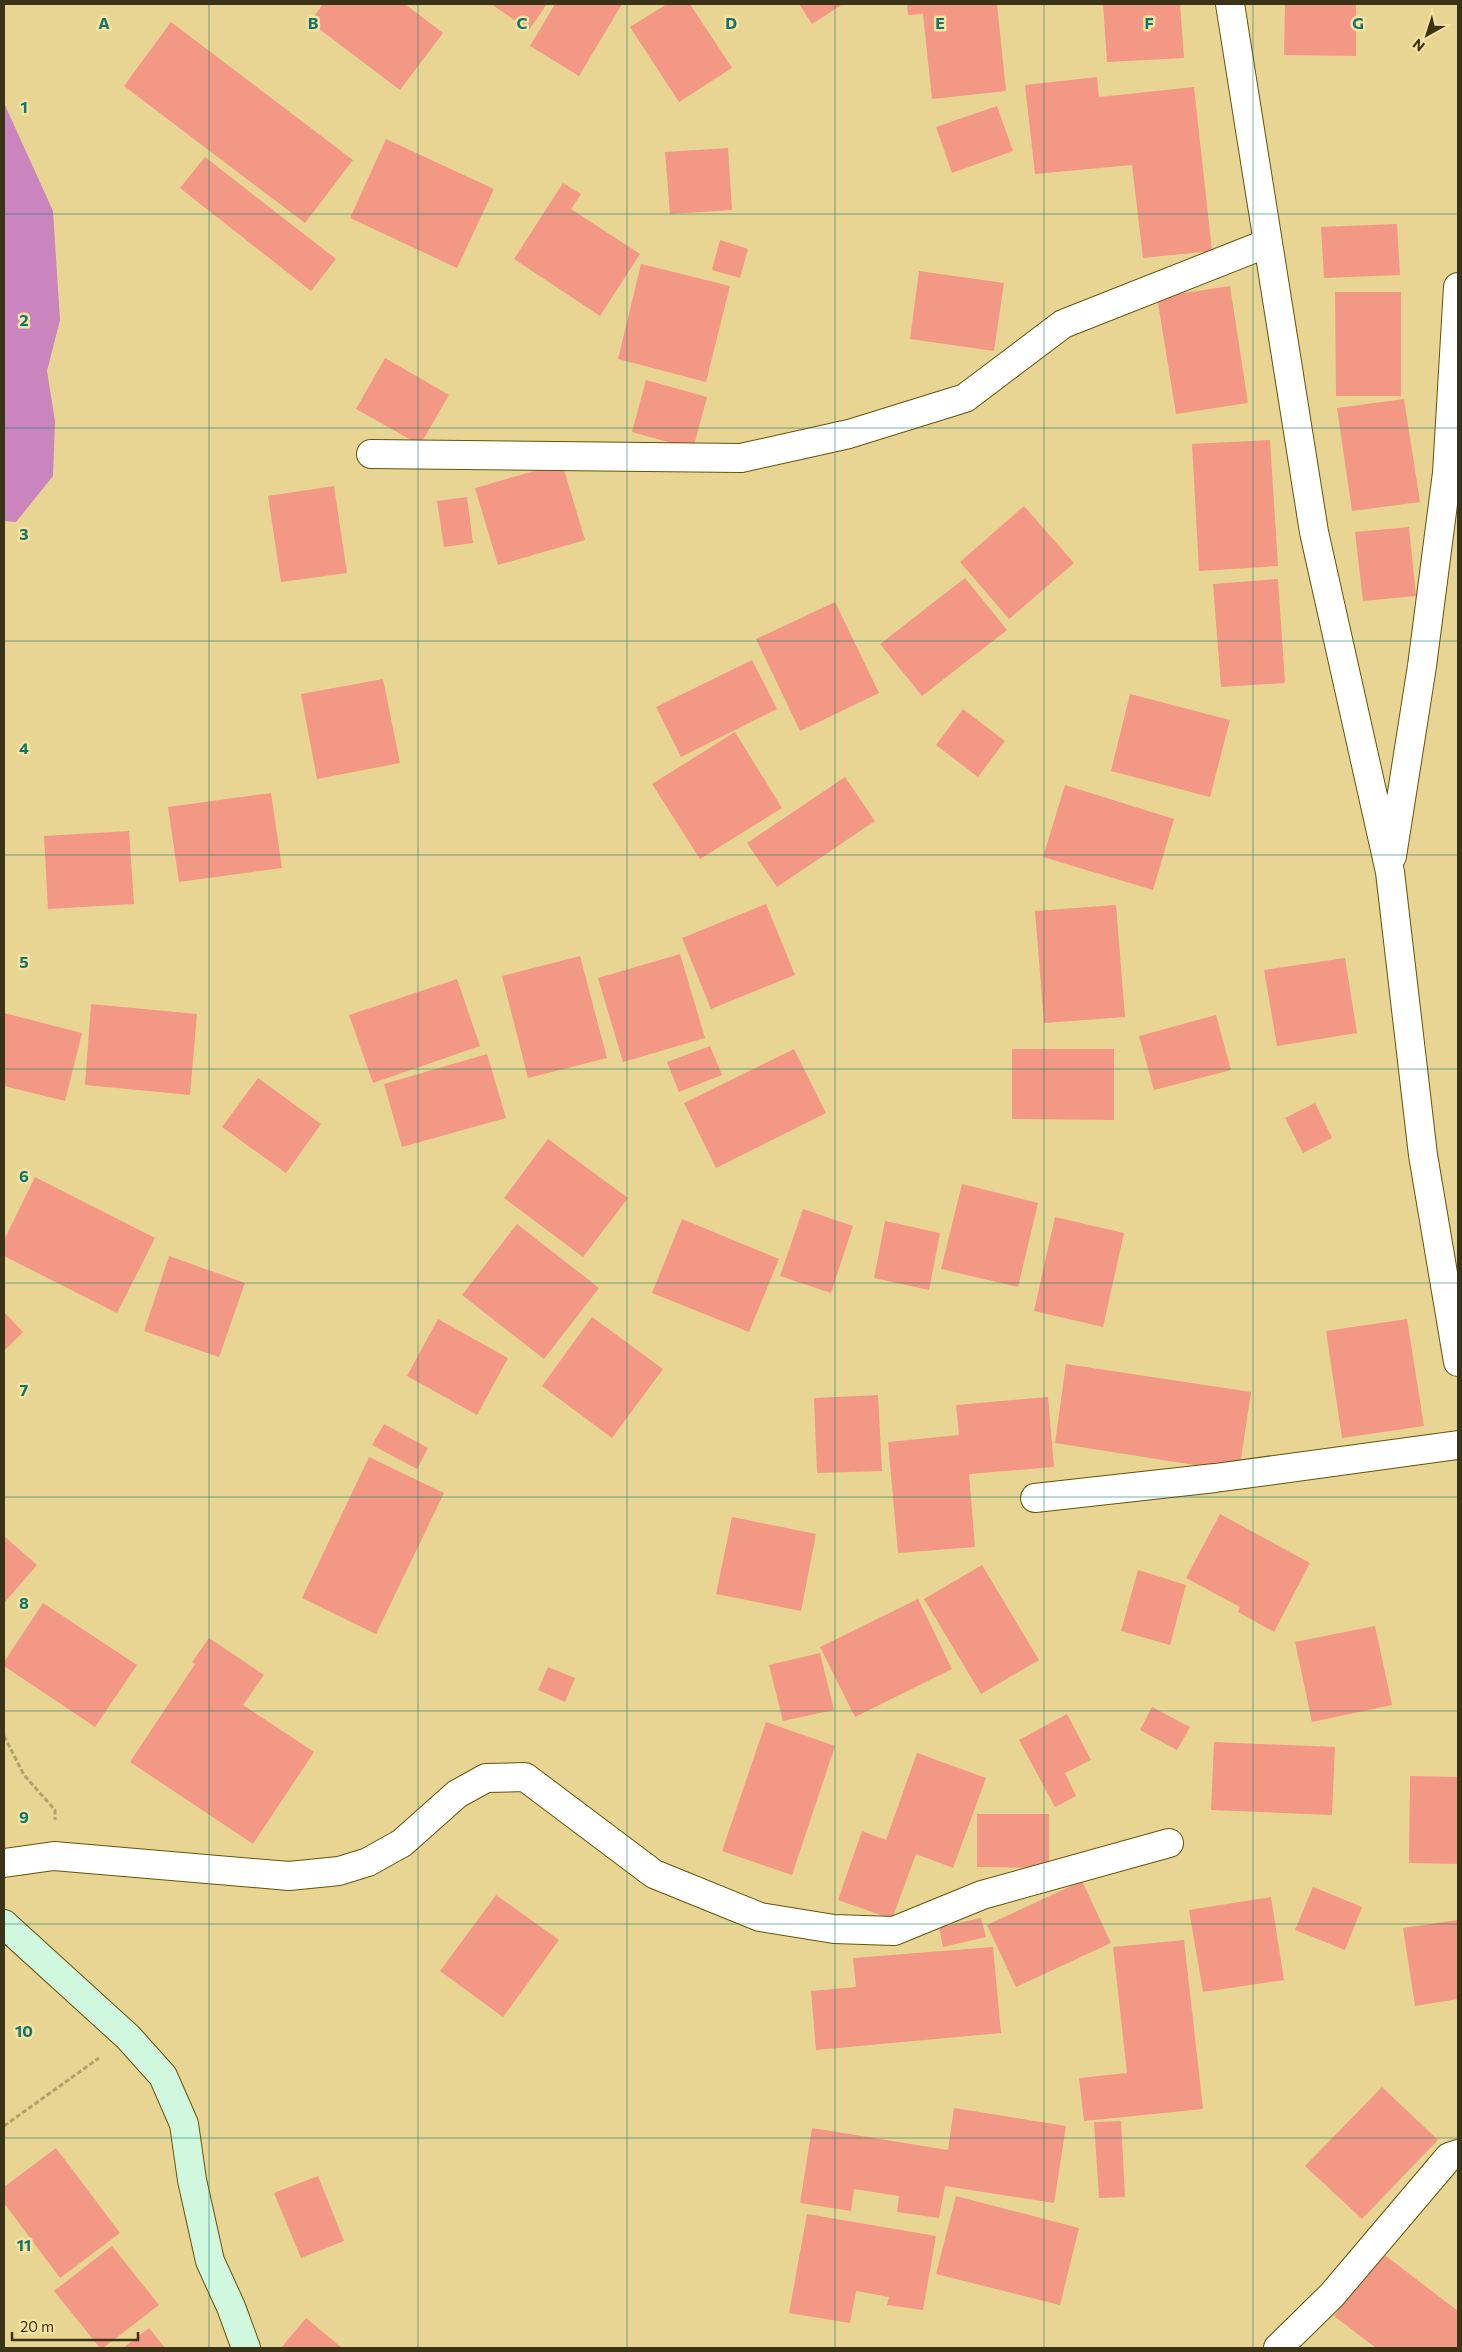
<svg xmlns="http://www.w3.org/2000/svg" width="1462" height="2352" font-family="Commissioner,sans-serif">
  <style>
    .forest { fill: #ca84be }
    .building { fill: #f39884 }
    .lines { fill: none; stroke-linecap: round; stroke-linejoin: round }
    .street-casing { stroke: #655309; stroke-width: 30 }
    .secondary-casing { stroke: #655309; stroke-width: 30 }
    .path { stroke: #b1a16c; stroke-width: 3; stroke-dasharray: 5 2.5; stroke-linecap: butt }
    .street { stroke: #fff; stroke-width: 28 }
    .secondary { stroke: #d0f8df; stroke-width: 28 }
    .grid { fill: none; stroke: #0f766e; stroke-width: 1; stroke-opacity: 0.55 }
    .grid-label { font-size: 16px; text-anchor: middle; font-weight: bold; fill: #0f766e; stroke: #f7e39f; stroke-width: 5; stroke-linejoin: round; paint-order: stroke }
  </style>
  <rect width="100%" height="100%" fill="#e9d593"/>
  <!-- forest -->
  <path class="forest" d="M4 103 53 211 60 320 47 371 55 421 53 476 16 522 4 521Z"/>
  <!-- building -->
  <path class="building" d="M323 4H405L443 33 400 90 310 22Z
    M491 4H547L529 30Z
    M555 4H622L579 76 530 46Z
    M667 4H690L732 68 679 102 630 27Z
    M799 4H843L812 24Z
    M907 4H997L1006 91 932 99 923 14 908 15Z
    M1103 4H1180L1184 58 1107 62Z
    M1285 4H1356V56L1284 55Z
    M171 22 353 160 305 223 124 86Z
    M1097 77 1099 97 1194 87 1212 251 1143 258 1132 165 1035 174 1025 85Z
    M997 106 1013 151 952 173 936 127Z
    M386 139 494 189 457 268 350 218Z
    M728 148 732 210 670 214 665 152Z
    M205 157 336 259 311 291 180 188Z
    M563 183 581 194 571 209 640 254 600 316 514 259Z
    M1397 224 1400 275 1324 278 1321 227Z
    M720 240 748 249 740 278 712 270Z
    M641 264 730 286 706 382 618 359Z
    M919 271 1004 283 994 351 910 339Z
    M1230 286 1248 403 1176 414 1157 297Z
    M1335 292H1401V396H1336Z
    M385 358 449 395 420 445 356 409Z
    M646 380 707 397 693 449 632 432Z
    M1404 399 1420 502 1352 511 1337 408Z
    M1270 440 1278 566 1199 571 1192 444Z
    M562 463 585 540 498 565 475 488Z
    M334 486 347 573 281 582 268 496Z
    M467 497 473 543 444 547 437 501Z
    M1024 506 1074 563 1009 619 960 562Z
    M1409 527 1416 596 1363 601 1355 532Z
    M965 578 1007 630 922 696 880 644Z
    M1278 579 1285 683 1221 687 1213 584Z
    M835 602 879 693 800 731 756 639Z
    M752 660 777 709 681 757 656 707Z
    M383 679 400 763 317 779 301 694Z
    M1130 694 1230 720 1210 797 1111 771Z
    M963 709 1005 741 978 777 936 745Z
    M735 732 782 808 700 859 652 784Z
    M845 777 875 821 777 887 747 843Z
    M1065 785 1174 819 1153 890 1043 857Z
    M271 793 282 868 179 882 168 807Z
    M129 831 134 904 48 909 44 836Z
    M766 904 795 975 711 1009 682 938Z
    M1116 905 1125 1017 1044 1023 1035 911Z
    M680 954 705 1038 623 1062 598 978Z
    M580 956 607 1058 528 1078 502 976Z
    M1345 958 1357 1033 1277 1046 1264 970Z
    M457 979 480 1046 373 1083 349 1015Z
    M91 1004 197 1014 190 1095 85 1085Z
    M4 1013 82 1033 65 1101 4 1086Z
    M1216 1015 1231 1070 1154 1090 1139 1036Z
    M710 1046 722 1075 679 1092 667 1062Z
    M794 1049 826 1113 716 1168 684 1103Z
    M1012 1049H1114V1120L1012 1119Z
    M487 1054 506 1118 402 1147 384 1084Z
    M258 1078 321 1124 286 1173 222 1127Z
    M1315 1103 1332 1138 1303 1153 1285 1118Z
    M548 1139 628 1198 583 1257 504 1198Z
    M35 1177 155 1238 117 1313 4 1256V1240Z
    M962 1184 1038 1203 1018 1287 941 1269Z
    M803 1209 853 1226 831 1293 780 1276Z
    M1055 1217 1124 1233 1103 1327 1034 1311Z
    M682 1219 779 1259 749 1332 652 1293Z
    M885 1221 940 1233 929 1290 874 1278Z
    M517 1224 599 1288 544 1359 462 1295Z
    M169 1256 245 1283 219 1357 144 1331Z
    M4 1312 23 1332 4 1351Z
    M592 1317 663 1369 612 1438 542 1386Z
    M438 1319 508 1358 477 1415 407 1376Z
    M1407 1319 1424 1426 1342 1438 1326 1331Z
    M1066 1364 1251 1392 1239 1472 1055 1443Z
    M878 1395 882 1471 817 1473 814 1398Z
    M1048 1397 1054 1467 969 1474 975 1547 898 1553 888 1442 959 1435 956 1405Z
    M384 1424 428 1448 417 1469 372 1445Z
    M369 1457 444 1493 376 1634 302 1598Z
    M1220 1514 1310 1563 1274 1632 1238 1612 1240 1607 1186 1578Z
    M732 1517 816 1534 801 1611 716 1594Z
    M4 1536 37 1565 4 1603Z
    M982 1565 1039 1660 981 1694 924 1599Z
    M1138 1570 1186 1585 1170 1645 1121 1631Z
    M918 1599 952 1669 855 1717 820 1647Z
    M43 1603 137 1665 95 1727 4 1666V1662Z
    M1375 1626 1392 1705 1312 1722 1295 1642Z
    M209 1638 264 1675 243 1705 314 1752 253 1844 130 1762 195 1664 192 1662Z
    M820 1653 834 1710 783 1721 769 1665Z
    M548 1667 575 1678 565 1702 538 1690Z
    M1152 1707 1190 1727 1177 1750 1140 1730Z
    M1067 1714 1091 1760 1065 1773 1076 1796 1055 1807 1019 1740Z
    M766 1722 835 1746 792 1875 722 1851Z
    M1214 1742 1335 1747 1332 1815 1211 1810Z
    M917 1753 986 1778 953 1868 916 1854 892 1919 838 1900 862 1831 886 1840Z
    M1410 1776 1458 1777V1864L1409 1863Z
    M977 1814H1049V1868L977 1867Z
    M1082 1881 1111 1943 1016 1987 987 1925Z
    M1313 1887 1362 1907 1345 1950 1295 1930Z
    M496 1895 559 1940 503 2017 440 1971Z
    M1271 1897 1284 1980 1203 1992 1189 1910Z
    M981 1918 986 1937 943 1947 939 1927Z
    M1458 1920V1999L1415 2006 1403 1928Z
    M1184 1940 1203 2109 1084 2121 1079 2078 1127 2073 1113 1947Z
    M993 1947 1001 2033 816 2050 811 1991 856 1987 853 1958Z
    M1382 2087 1438 2140 1362 2219 1305 2166Z
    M954 2108 1066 2126 1054 2203 945 2186 939 2218 897 2212 899 2196 854 2189 851 2211 800 2203 812 2128 948 2150Z
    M1121 2121 1125 2197 1099 2198 1094 2122Z
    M56 2148 120 2233 60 2278 4 2203V2187Z
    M318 2176 344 2241 301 2258 274 2193Z
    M956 2196 1079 2228 1060 2305 936 2274Z
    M807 2214 936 2236 923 2310 887 2305 889 2297 856 2291 850 2323 789 2313Z
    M112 2246 159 2305 103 2348H100L54 2291Z
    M1382 2253 1458 2311V2348H1376L1334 2316Z
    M306 2318 342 2348H281Z
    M149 2328 165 2348H123Z"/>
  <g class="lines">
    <!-- street casing -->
    <g class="street-casing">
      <path id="street" d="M1230 4 1314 532 1390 872 1423 1155 1458 1362
        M371 454 741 458 849 434 965 398 1063 324 1268 243
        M1392 856 1422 666 1447 473 1458 287
        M1035 1498 1215 1478 1458 1445
        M4 1863 54 1856 289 1876 339 1871 368 1862 402 1843 457 1794 486 1778 525 1777 654 1874 760 1917 834 1929 894 1931 982 1895 1169 1843
        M1278 2348 1332 2295 1449 2157 1458 2154"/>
    </g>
    <!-- secondary casing -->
    <g class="secondary-casing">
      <path id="secondary" d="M4 1924 128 2037 163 2076 184 2124 192 2180 210 2261 231 2307 246 2348"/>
    </g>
    <!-- path -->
    <path class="path" d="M4 1736 24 1775 55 1810V1820
      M4 2126 99 2058"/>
    <!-- street -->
    <use href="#street" class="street"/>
    <!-- secondary -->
    <use href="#secondary" class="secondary"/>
  </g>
  <!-- grid -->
  <path class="grid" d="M209 4V2348M418 4V2348M627 4V2348M835 4V2348M1044 4V2348M1253 4V2348M4 214H1458M4 428H1458M4 641H1458M4 855H1458M4 1069H1458M4 1283H1458M4 1497H1458M4 1711H1458M4 1924H1458M4 2138H1458"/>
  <g class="grid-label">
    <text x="104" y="29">A</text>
    <text x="313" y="29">B</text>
    <text x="522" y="29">C</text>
    <text x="731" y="29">D</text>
    <text x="940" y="29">E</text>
    <text x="1149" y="29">F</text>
    <text x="1358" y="29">G</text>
    <text x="24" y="113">1</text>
    <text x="24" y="326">2</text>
    <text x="24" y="540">3</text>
    <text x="24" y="754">4</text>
    <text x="24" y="968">5</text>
    <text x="24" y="1182">6</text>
    <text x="24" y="1396">7</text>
    <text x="24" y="1609">8</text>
    <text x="24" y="1823">9</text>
    <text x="24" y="2037">10</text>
    <text x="24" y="2251">11</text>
  </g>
  <!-- border -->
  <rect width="1462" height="2352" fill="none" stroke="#3b3318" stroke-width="10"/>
  <!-- north arrow -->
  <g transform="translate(1427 35) rotate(219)" stroke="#f7e39f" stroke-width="4" paint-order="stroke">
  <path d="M0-4L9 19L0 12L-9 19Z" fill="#3b3318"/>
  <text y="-8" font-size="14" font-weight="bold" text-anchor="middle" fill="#3b3318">N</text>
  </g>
  <!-- scale -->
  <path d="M12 2332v8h126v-8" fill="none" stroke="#3b3318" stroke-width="2.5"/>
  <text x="20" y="2332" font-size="15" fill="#3b3318" stroke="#f7e39f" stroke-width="4" paint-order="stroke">20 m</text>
</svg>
